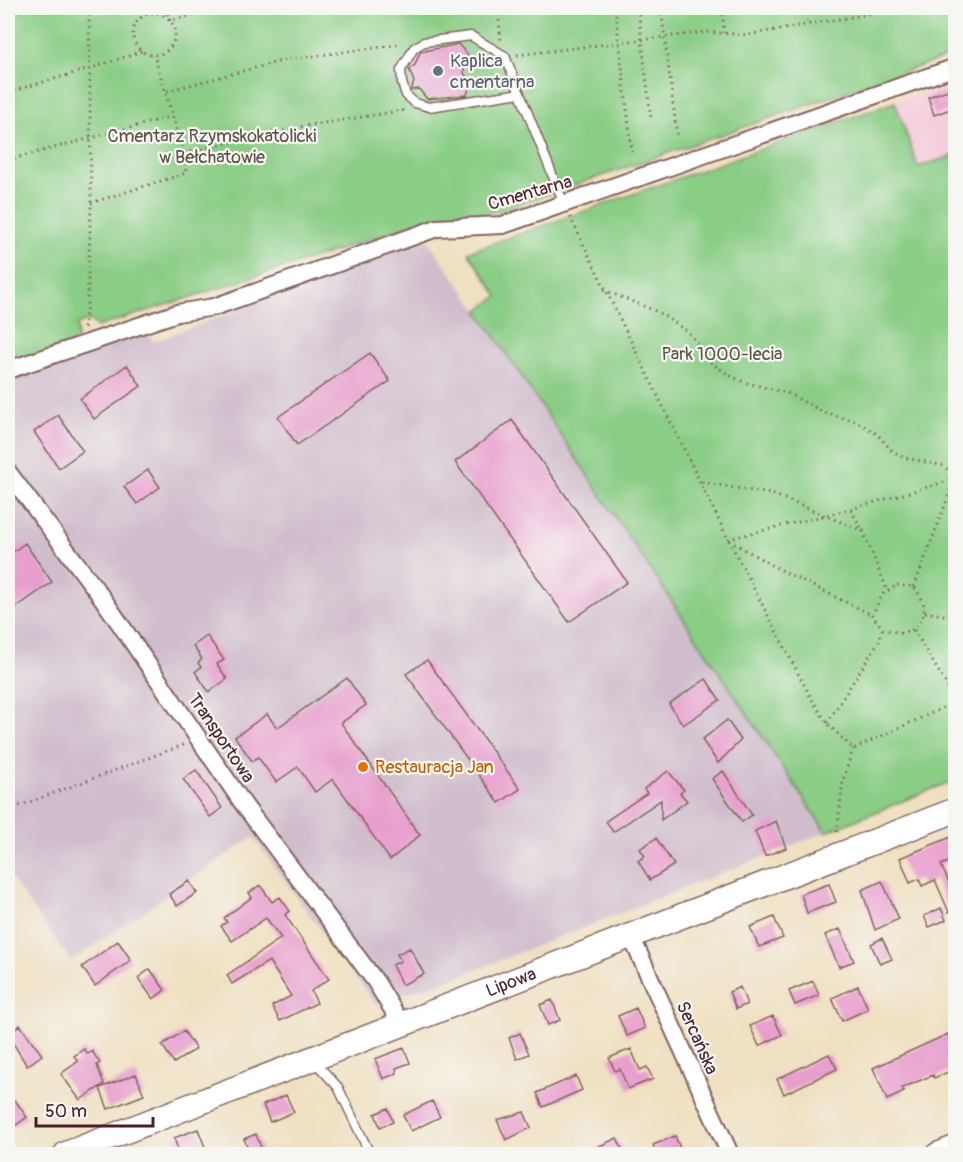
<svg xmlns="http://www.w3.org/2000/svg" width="963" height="1162" font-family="Pangolin,sans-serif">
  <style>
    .built { fill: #f4cfdc }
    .industrial { fill: #d0bdcc }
    .green { fill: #8acd85; stroke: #6a7658; stroke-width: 1.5 }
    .building { fill: #e89fcd }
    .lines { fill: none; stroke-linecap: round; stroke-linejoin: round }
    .service-casing { stroke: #846360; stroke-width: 11 }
    .pedestrian-casing { stroke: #846360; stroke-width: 15 }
    .minor-casing { stroke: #846360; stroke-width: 20 }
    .secondary-casing { stroke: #846360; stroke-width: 27 }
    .path { stroke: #846360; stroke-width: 3; stroke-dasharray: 1.5 4.5; stroke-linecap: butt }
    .service { stroke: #fff; stroke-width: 8 }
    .pedestrian { stroke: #fff; stroke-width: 12 }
    .minor { stroke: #fff; stroke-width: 16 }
    .secondary { stroke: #fff; stroke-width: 24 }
    .worship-dot { fill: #6b7280; stroke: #f6f6f2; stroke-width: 2 }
    .food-dot { fill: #e8710a; stroke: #f6f6f2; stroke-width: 2 }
    .labels { text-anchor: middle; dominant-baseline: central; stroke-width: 4.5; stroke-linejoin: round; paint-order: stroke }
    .worship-label { font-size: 18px; fill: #5b616d; stroke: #f6f6f2; text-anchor: start }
    .park-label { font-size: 18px; fill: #5d5346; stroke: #f6f6f2 }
    .street-label { font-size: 18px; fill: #4a1f2b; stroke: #f6f6f2 }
    .food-label { font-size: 18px; fill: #c56008; stroke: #f6f6f2; text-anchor: start }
  </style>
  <rect width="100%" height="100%" fill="#f6f6f2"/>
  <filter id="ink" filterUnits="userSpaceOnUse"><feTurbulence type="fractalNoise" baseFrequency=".0167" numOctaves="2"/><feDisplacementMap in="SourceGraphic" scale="12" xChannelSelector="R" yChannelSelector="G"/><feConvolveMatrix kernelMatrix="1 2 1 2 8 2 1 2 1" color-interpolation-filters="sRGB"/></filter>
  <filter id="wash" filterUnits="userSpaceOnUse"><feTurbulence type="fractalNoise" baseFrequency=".008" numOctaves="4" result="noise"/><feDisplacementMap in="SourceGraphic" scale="24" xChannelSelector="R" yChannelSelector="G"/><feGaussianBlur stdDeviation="1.35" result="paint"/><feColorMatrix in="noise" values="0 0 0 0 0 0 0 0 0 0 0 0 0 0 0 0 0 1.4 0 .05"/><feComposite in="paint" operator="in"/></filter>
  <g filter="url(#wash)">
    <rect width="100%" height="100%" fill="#efe0c1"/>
    <!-- built -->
    <path class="built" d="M955 81V155L918 167 895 102Z"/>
    <!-- industrial -->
    <path class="industrial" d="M426 238 478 311 826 832 470 972 375 1004 253 837 71 961 8 874V380L147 331 153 342Z"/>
    <!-- green -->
    <path class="green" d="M8 8H955L956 54 497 212 432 217 333 252 97 327 90 320 77 325V341L8 365Z
      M895 102 918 167 955 155V780L826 832 478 311 498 296 468 252Z"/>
    <g id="blocks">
      <!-- building -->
      <path class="building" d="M458 44 468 55 464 66V73L471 82 467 95 427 99 419 89 411 90 414 82 409 69 415 65 420 52Z
        M956 87V107L934 115 928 97Z
        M370 353 390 381 297 445 278 417Z
        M127 365 141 386 94 419 80 399Z
        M58 415 83 451 59 468 34 432Z
        M512 420 627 582 569 622 455 462Z
        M148 470 160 487 137 504 124 487Z
        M25 543 52 582 8 613V556Z
        M207 636 224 660 217 664 227 679 209 692 195 672 201 667 198 663 202 659 193 646Z
        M427 660 520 789 499 803 406 674Z
        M347 678 366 705 341 723 420 835 390 860 333 779 315 792 298 767 276 782 258 757 252 761 235 737 267 714 277 728Z
        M706 679 720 700 683 725 669 704Z
        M727 720 741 740 718 763 702 740Z
        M196 770 222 808 210 817 183 779Z
        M668 771 684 790 680 793 687 801 661 820V800L613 832 606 821 647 793 644 789Z
        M723 771 752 815 742 822 712 779Z
        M776 821 786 848 765 856 755 831Z
        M951 837 956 859 941 865 956 898V909L949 912 935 880 922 886 919 879 910 883 900 858Z
        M656 838 674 865 650 880 638 861 645 856 640 849Z
        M189 881 197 893 177 906 169 894Z
        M882 881 899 919 875 930 862 890Z
        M829 884 836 902 807 913 801 894Z
        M260 885 272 902 280 897 290 911 285 915 329 979 311 991 317 1003 280 1021 272 1006 291 996 269 961 232 984 227 975 281 938 266 918 232 941 221 926 227 922 224 918 252 897 249 893Z
        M941 908 946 920 929 927 924 916Z
        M774 917 783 938 759 947 750 927Z
        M840 929 854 961 839 967 825 935Z
        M882 938 892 959 880 964 871 944Z
        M118 941 131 960 95 986 82 967Z
        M410 948 424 974 402 985 392 965 401 961 397 954Z
        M150 969 165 990 153 999 138 978Z
        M813 981 819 995 795 1005 789 991Z
        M858 986 868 1009 842 1021 832 998Z
        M740 987 747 1004 736 1009 729 992Z
        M552 1000 560 1020 548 1025 540 1005Z
        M636 1008 645 1028 627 1036 618 1016Z
        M773 1016 782 1035 759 1046 750 1026Z
        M20 1025 42 1055 27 1066 8 1035Z
        M184 1031 196 1049 174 1063 162 1045Z
        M520 1033 529 1054 517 1059 509 1038Z
        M948 1034 956 1050 949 1055 955 1069 934 1078 933 1075 902 1088 904 1092 887 1100 873 1068Z
        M404 1048 410 1063 396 1068 397 1073 383 1079 375 1059Z
        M84 1049 88 1054 92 1051 100 1063 97 1065 104 1084 80 1100 61 1074 78 1061 74 1056Z
        M631 1049 640 1070 647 1067 653 1079 628 1089 620 1069 615 1071 609 1058Z
        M829 1054 837 1069 784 1094 777 1079Z
        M136 1074 144 1095 108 1109 100 1088Z
        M576 1076 582 1090 543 1107 537 1093Z
        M286 1095 294 1112 270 1122 263 1105Z
        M15 1100 27 1117 8 1131V1105Z
        M432 1101 440 1117 411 1131 403 1115Z
        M388 1108 393 1122 380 1127 375 1114Z
        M524 1112 531 1128 506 1140 497 1120Z
        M198 1129 208 1155H180L174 1138Z
        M256 1134 264 1155H251L244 1139Z
        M675 1136 683 1155H657L653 1145Z
        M617 1138 623 1151 615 1155H580Z"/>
    </g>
  </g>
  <g filter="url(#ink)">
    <use href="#blocks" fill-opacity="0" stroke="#846360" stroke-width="1.5"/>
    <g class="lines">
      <!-- service casing -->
      <g class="service-casing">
        <path id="service" d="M520 93 429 107 415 103 406 95 402 83 401 70 414 48 424 42 471 36 505 56 564 204
          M314 1061 338 1087 370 1154"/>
      </g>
      <!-- pedestrian casing -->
      <g class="pedestrian-casing">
        <path id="pedestrian" d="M933 1154 934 1150 956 1141"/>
      </g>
      <!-- minor casing -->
      <g class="minor-casing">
        <path id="minor" d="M8 370 177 313 214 307 437 228 503 225 956 67
          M8 472 103 599 244 805 376 982 402 1025
          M631 936 730 1154"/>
      </g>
      <!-- secondary casing -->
      <g class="secondary-casing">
        <g id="secondary">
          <path id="s1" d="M66 1154 956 810"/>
        </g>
      </g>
      <!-- path -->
      <path class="path" d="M166 8 170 21 217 8
        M498 8 501 41
        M615 8 632 152
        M638 8 651 118
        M661 8 677 135
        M722 8 724 33
        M806 8 807 26
        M133 34a21 21 0 1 1 42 0a21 21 0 1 1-42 0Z
        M8 14 31 8
        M517 55 706 32 747 35 903 8
        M167 91 285 60 402 44
        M8 92 89 69 142 51
        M184 153 299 127 406 110
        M8 160 174 116
        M91 203 186 173 184 153 154 55
        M570 217 728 539 810 696 827 723 853 749 956 702
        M604 290 658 312 684 329 692 336 710 362 731 376 744 382 787 393 825 413 856 421 877 434 892 451 906 458 945 466 956 480
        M84 328 87 305 91 203 89 8
        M702 482 775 495 863 531
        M851 510 863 531 887 590
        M728 539 851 509 955 479
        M729 540 771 565 872 615
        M897 585 914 587C927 604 928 613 914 629L901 633 883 629 872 615 883 594Z
        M914 587 955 479
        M925 612 956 617
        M914 630 956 701
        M827 723 879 641 882 630
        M8 810 186 744
        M837 832 843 780 853 749
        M36 1154 47 1150"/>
      <!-- service -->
      <use href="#service" class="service"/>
      <!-- pedestrian -->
      <use href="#pedestrian" class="pedestrian"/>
      <!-- minor -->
      <use href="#minor" class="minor"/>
      <!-- secondary -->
      <use href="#secondary" class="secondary"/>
    </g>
  </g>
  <!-- markers -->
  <circle class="worship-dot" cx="438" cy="71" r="6"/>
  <circle class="food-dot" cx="363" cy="767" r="6"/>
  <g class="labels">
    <!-- worship labels -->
    <g class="worship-label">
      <text x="450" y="61">Kaplica<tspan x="450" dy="21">cmentarna</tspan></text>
    </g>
    <!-- park labels -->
    <g class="park-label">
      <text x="212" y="136">Cmentarz Rzymskokatolicki<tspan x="212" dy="21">w Bełchatowie</tspan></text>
      <text x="722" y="354">Park 1000-lecia</text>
    </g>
    <!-- street labels -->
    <g class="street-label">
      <text transform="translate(530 193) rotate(-16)">Cmentarna</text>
      <text transform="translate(221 738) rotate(56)">Transportowa</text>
      <text stroke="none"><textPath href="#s1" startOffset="477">Lipowa</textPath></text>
      <text transform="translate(697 1038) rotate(66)">Sercańska</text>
    </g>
    <!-- food labels -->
    <g class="food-label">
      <text x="375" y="767">Restauracja Jan</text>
    </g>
  </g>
  <!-- margin -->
  <rect width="963" height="1162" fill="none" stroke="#f6f6f2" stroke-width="30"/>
  <!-- scale -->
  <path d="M36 1117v9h117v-9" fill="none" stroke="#4a1f2b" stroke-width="3"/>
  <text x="45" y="1117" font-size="18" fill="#4a1f2b" stroke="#f6f6f2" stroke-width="4.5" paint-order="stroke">50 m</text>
</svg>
